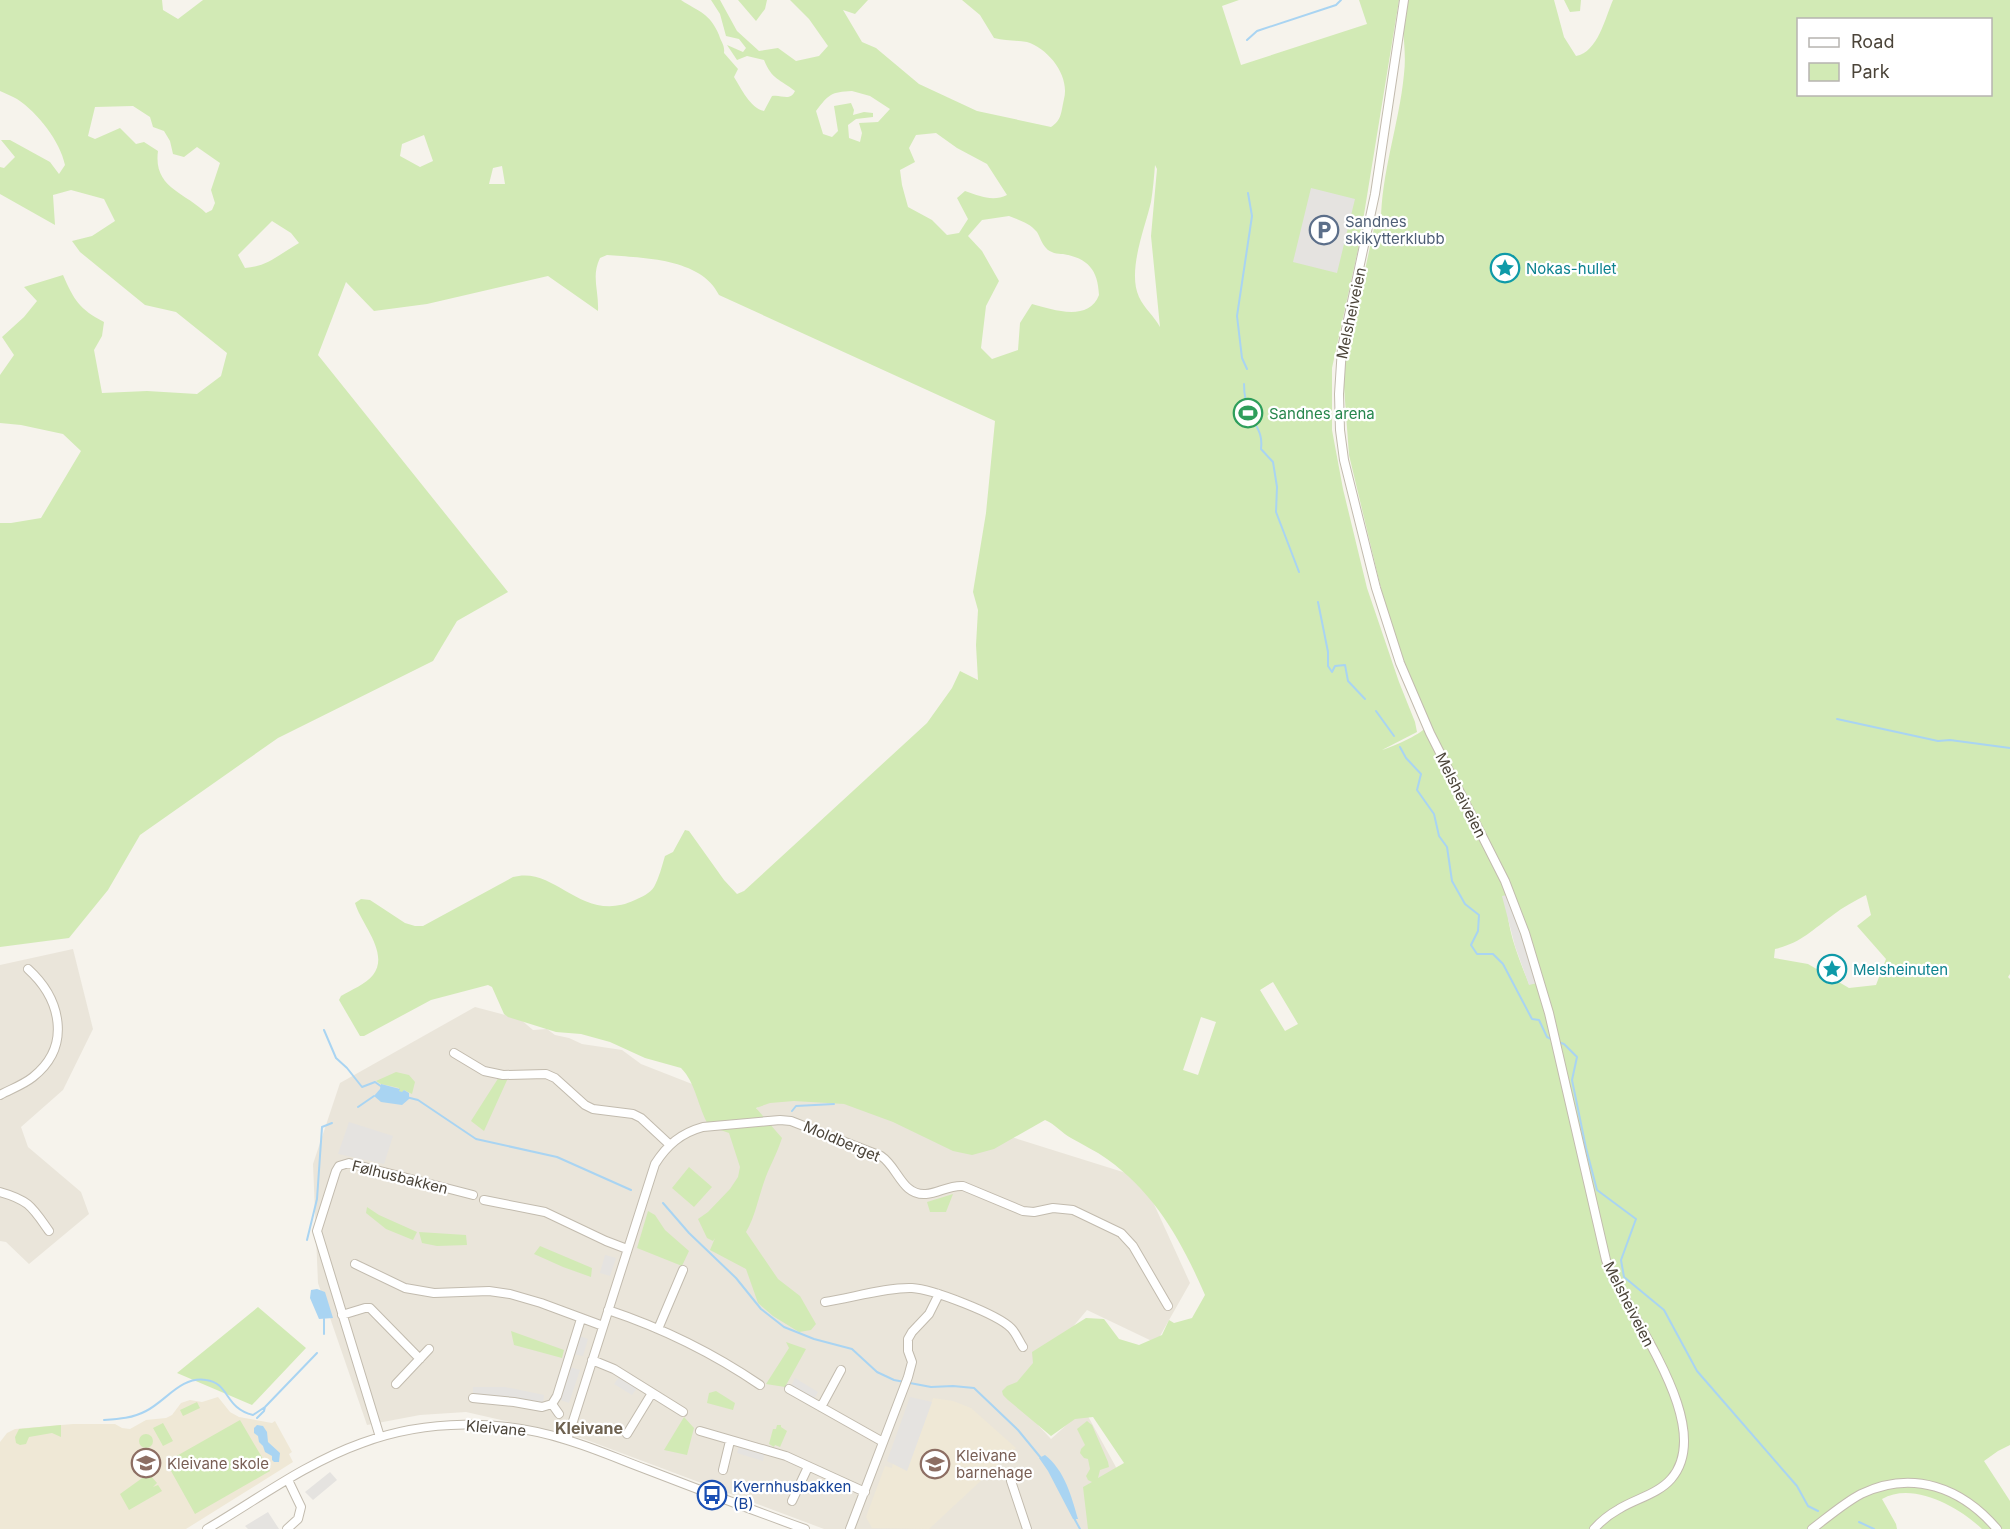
<svg xmlns="http://www.w3.org/2000/svg" width="2010" height="1529" font-family="Inter,sans-serif">
  <style>
    .residential { fill: #eae5da }
    .education { fill: #efe8d6 }
    .green { fill: #d2eab5; fill-rule: evenodd }
    .parking { fill: #e5e3e0 }
    .water { fill: #a9d4f2 }
    .lines { fill: none; stroke-linecap: round; stroke-linejoin: round }
    .stream { stroke: #a9d4f2; stroke-width: 2 }
    .street-casing { stroke: #c2bbae; stroke-width: 10 }
    .street { stroke: #fff; stroke-width: 8 }
    .labels { text-anchor: middle; dominant-baseline: central; stroke-width: 4.5; stroke-linejoin: round; paint-order: stroke }
    .service-label { font-size: 15px; fill: #4e5e75; stroke: #fff; text-anchor: start }
    .culture-label { font-size: 15px; fill: #0d838f; stroke: #fff; text-anchor: start }
    .street-label { font-size: 15px; fill: #4b4439; stroke: #fff }
    .leisure-label { font-size: 15px; fill: #27864d; stroke: #fff; text-anchor: start }
    .education-label { font-size: 15px; fill: #785e54; stroke: #fff; text-anchor: start }
    .transit-label { font-size: 15px; fill: #164399; stroke: #fff; text-anchor: start }
    .neighbourhood-label { font-size: 16px; font-weight: bold; fill: #6e6250; stroke: #fff }
  </style>
  <rect width="100%" height="100%" fill="#f6f3ec"/>
  <!-- residential -->
  <path class="residential" d="M73 949 93 1029 63 1090 21 1127 28 1147 81 1192 89 1214 29 1264 6 1242 0 1241V965Z
    M475 1007 520 1019 533 1030 547 1029 555 1035 569 1038 582 1044 622 1050 641 1064 756 1109 767 1099 824 1100 1005 1135 1142 1178 1190 1283 1156 1343 1087 1310 1034 1373 1006 1391 1051 1439 1084 1409 1117 1469 1097 1529H824L584 1439 466 1412 420 1415 367 1425 318 1283 313 1164 340 1083Z"/>
  <!-- education -->
  <path class="education" d="M218 1397 230 1412 239 1417 272 1423 275 1421 292 1452 289 1454 293 1462 186 1529H0V1442L7 1433 15 1429 73 1424H115L122 1428 130 1429 146 1420 166 1418 172 1415 181 1403 190 1400 202 1402Z
    M933 1398 953 1401 971 1408 1016 1448 929 1529 872 1528 866 1517 885 1466 892 1468 893 1463 907 1471Z"/>
  <!-- green -->
  <path class="green" d="M0 0H162L163 10 178 19 203 0H681C699 12 710 13 719 35 721 42 725 45 724 53L738 69 734 77C741 88 750 108 764 111L772 96C781 94 790 102 795 91 780 79 772 80 764 60L747 56 737 60 727 45 743 52 746 48 739 39 726 36 720 14 711 0H720L737 31 759 51 778 48 796 61 819 56 828 46 809 19 790 0H868L855 14 843 10 862 42 876 48 919 84 977 111 1051 127C1062 120 1061 112 1064 99 1070 76 1049 49 1027 42 1016 40 1005 41 994 38L980 15 962 0H1239L1222 6 1241 65 1367 24 1359 0H1399L1359 245 1332 368V430L1343 489 1367 588 1399 682 1415 722 1417 732 1382 750C1394 746 1423 734 1429 724L1390 626 1349 455 1343 373 1374 228H1381C1380 175 1399 126 1404 74 1406 58 1404 43 1403 28 1403 19 1406 9 1407 0H1554L1564 37 1576 56C1598 52 1605 18 1613 0H2010V974L2008 977 2010 979V1445L1998 1451 1984 1461 2010 1501V1529H1982C1959 1507 1913 1481 1882 1499L1896 1524 1897 1529H1088L1083 1487 1092 1482 1088 1480 1086 1476 1090 1469 1088 1459 1084 1458 1080 1453 1081 1449 1085 1445 1077 1429 1087 1421 1092 1425 1108 1462 1109 1467 1100 1470 1098 1478 1124 1463 1093 1417 1075 1419 1051 1436 1008 1400 1003 1395 1002 1391 1007 1386 1017 1382 1033 1363 1032 1352 1086 1318 1104 1319 1119 1339 1139 1345 1162 1335 1169 1320 1174 1323 1192 1318 1205 1295C1182 1242 1155 1193 1107 1159 1096 1151 1083 1145 1071 1138 1062 1133 1055 1124 1045 1120L994 1149 972 1155 953 1151 893 1122 844 1104 794 1101 770 1103 756 1108 782 1138C777 1154 769 1167 764 1182 758 1199 755 1217 746 1232L778 1279 800 1296 816 1324 811 1330 799 1332 773 1316 758 1303 746 1269 710 1250 715 1238 713 1241 707 1238 698 1219 708 1212 730 1189 738 1177 740 1167 729 1133 709 1126C698 1108 696 1083 681 1068L645 1058 610 1042 581 1034 556 1032 508 1017 504 1014 492 987 488 985 431 1000 364 1036H360L339 1000 341 996C351 990 366 984 373 975 390 953 361 924 355 903L361 899 370 900 405 923 415 926H423L513 877C556 865 582 925 635 900 642 897 650 893 654 887 659 878 662 866 665 856L673 852 685 830 689 831 724 880 737 894 744 891 927 723 952 688 960 671 978 680 976 645 978 610 973 592 986 513 995 421 719 295C701 258 643 258 607 255L600 258C591 276 599 291 598 311L548 276 427 304 374 311 346 282 318 355 508 592 457 621 433 661 278 738 140 835 108 890 69 938 0 947V523H11L41 518 81 451 63 434 21 425 0 423V375L14 355 2 337 24 317 37 301 24 287 63 275C74 300 79 309 104 322L102 336 94 350 102 393 147 391 197 394 221 376 227 353 176 312 145 305 80 252 72 241 92 236 115 221 104 199 71 190 53 195 55 225 0 194V167L4 168 15 157 1 140H10L50 162 59 174 65 165C60 141 38 113 17 99 12 96 6 94 0 91ZM1798 20H1990V94H1798ZM852 91 870 96 890 109 878 122 859 123 862 133 860 142 849 138 848 125 856 119 873 117V113L864 112 853 115 854 110 851 103 834 106 838 131 832 137 823 134 816 111C829 94 831 92 852 91ZM133 106 150 117 153 127 164 131 170 141 173 154 184 157 197 147 220 163 211 190 215 203 212 210 206 213C185 192 153 188 158 151L144 142 136 144 120 128 95 139 88 136 95 107ZM936 133 957 148 987 164 1007 195C993 202 979 196 965 191L957 198 968 219 959 233 947 235 932 220 908 207 902 185 900 170 915 162 909 148 916 135ZM424 135 433 161 420 167 400 156 402 144ZM1155 165 1157 169 1151 236 1160 327C1154 316 1144 308 1139 297 1127 271 1145 228 1151 202 1153 190 1154 177 1155 165ZM502 166 505 184H489L493 168ZM1009 216C1019 220 1030 223 1037 232 1040 237 1042 244 1046 248 1050 253 1058 254 1063 254 1088 258 1098 270 1099 295 1089 322 1053 310 1032 304L1020 323 1018 350 992 359 981 348 986 306 999 281 982 251 968 236 982 220ZM272 221 291 233 299 243C281 253 267 267 245 268L238 255ZM1507 895 1536 982V983L1529 984C1518 956 1505 926 1507 895ZM1866 895 1871 915 1857 926 1886 959 1876 985 1849 988 1808 964 1774 958 1775 949C1801 943 1812 930 1833 915 1843 907 1855 901 1866 895ZM1273 982 1298 1024 1285 1031 1260 990ZM1201 1017 1216 1022 1198 1075 1183 1070Z
    M738 0H767L765 9 756 21Z
    M1564 0H1581L1580 11 1570 12Z
    M396 1072 409 1075 415 1082 412 1094 404 1090 402 1093 399 1091V1088L381 1084 376 1081Z
    M499 1077 508 1078 484 1131 471 1121Z
    M689 1167 712 1187 694 1207 672 1188Z
    M953 1194 946 1212H930L927 1202Z
    M367 1207 379 1215 417 1232 413 1240 386 1229 366 1213Z
    M648 1211 655 1215 665 1230 689 1251 682 1266 637 1248Z
    M419 1232 466 1235 467 1245 437 1246 422 1243Z
    M540 1246 592 1268 591 1277 563 1267 534 1254Z
    M258 1307 306 1348 252 1405 177 1373Z
    M511 1331 564 1350 562 1358 514 1345Z
    M786 1342 806 1349 785 1387 766 1384 789 1348Z
    M716 1391 735 1403 733 1410 707 1403 709 1393Z
    M197 1402 200 1408 183 1416 180 1410Z
    M684 1417 694 1428 687 1455 664 1450Z
    M240 1420 270 1471 195 1514 166 1462Z
    M163 1423 173 1441 163 1446 153 1428Z
    M61 1425V1437L52 1433 29 1437 26 1444 20 1445 16 1443 15 1437 19 1429Z
    M777 1425H781V1427L787 1431 780 1447 775 1445 774 1447 769 1444 773 1429H776Z
    M139 1441a7 7 0 1 1 14 0a7 7 0 1 1-14 0Z
    M145 1476H151L157 1483 153 1487 158 1485 162 1491 129 1510 120 1494Z"/>
  <!-- parking -->
  <path class="parking" d="M1311 188 1355 199 1337 273 1293 262Z
    M1507 895 1537 983 1529 985 1515 946 1502 896Z
    M349 1122 393 1136 384 1164 338 1154Z
    M605 1255 616 1258 610 1276 600 1273Z
    M580 1336 588 1339 583 1356 574 1354Z
    M570 1367 580 1370 569 1403 560 1400Z
    M619 1377 637 1388 632 1395 614 1384Z
    M795 1378 818 1392 814 1399 791 1386Z
    M473 1387H505L544 1395 543 1404 473 1396Z
    M910 1397 932 1402 907 1471 887 1461Z
    M739 1445 765 1451 763 1461 737 1453Z
    M330 1472 337 1480 313 1500 305 1492Z
    M268 1512 279 1529H248L245 1526Z"/>
  <!-- water -->
  <path class="water" d="M381 1084 400 1089 399 1091 402 1092 404 1090 409 1093V1099L402 1105 381 1102 374 1096 380 1089Z
    M317 1289 325 1292 333 1318 319 1319 310 1298 311 1290Z
    M257 1425 263 1426 267 1432 268 1442 280 1453 279 1462H274L272 1460V1456L265 1452 263 1446 259 1442 258 1436 254 1433V1428Z
    M1045 1455C1065 1471 1071 1495 1078 1519H1073L1048 1471 1039 1458Z"/>
  <g class="lines">
    <!-- stream -->
    <path class="stream" d="M1247 40 1257 31 1336 5 1341 0
      M1247 369 1242 358 1237 316 1252 216 1248 193
      M1244 384C1244 394 1246 404 1250 413 1256 428 1263 432 1261 449L1273 462 1277 487 1276 512 1299 572
      M1318 602 1328 652V666L1332 672 1335 666 1345 665 1348 681 1365 699
      M1376 711 1394 736
      M1837 719 1938 741 1950 740 2010 748
      M1400 747 1406 758 1421 774 1417 790 1434 814 1439 836 1447 847 1452 881 1465 904 1479 915 1478 931 1471 945 1477 954H1493L1503 964 1532 1019 1539 1020 1547 1037 1553 1040
      M324 1030 336 1058 347 1068 362 1087 375 1082 382 1087
      M1558 1042 1564 1044 1577 1057 1572 1080 1586 1148 1597 1190 1636 1219 1621 1260 1624 1277 1664 1310 1697 1371 1797 1486 1808 1506 1818 1511
      M406 1097 418 1100 476 1139 557 1157 631 1190
      M358 1107 374 1096
      M792 1111 796 1106 834 1104
      M663 1203 689 1233 736 1278 761 1309 784 1327 814 1339 852 1349 877 1372 894 1380 931 1387 953 1386 974 1388 1018 1430 1041 1458
      M307 1240 317 1199 322 1127 332 1123
      M324 1334V1319
      M257 1418 264 1411 265 1407
      M104 1420C119 1419 133 1418 146 1411 166 1401 181 1376 206 1380 230 1383 224 1408 253 1415L265 1407 317 1353
      M1074 1518 1080 1529
      M1859 1522 1874 1529"/>
    <!-- street casing -->
    <g class="street-casing">
      <path id="street" d="M1404 0 1375 194 1342 348 1339 394 1340 430 1344 460 1376 588 1400 663 1430 733 1505 881 1525 933 1549 1013 1606 1260C1625 1313 1718 1425 1671 1479 1658 1494 1635 1499 1619 1509 1610 1514 1601 1521 1594 1529
        M454 1053 484 1071 503 1075 546 1074 555 1078 585 1105 593 1109 633 1114 641 1118 669 1144
        M0 1095C11 1089 23 1085 33 1077 72 1046 61 999 28 969
        M0 1192C29 1200 32 1207 49 1231
        M484 1200 545 1212 606 1241 627 1249
        M355 1264 405 1288 434 1293 489 1291 510 1294 541 1303 603 1326
        M825 1302C851 1298 888 1287 912 1288 932 1289 997 1314 1011 1328 1016 1333 1019 1341 1023 1347
        M608 1310C662 1328 713 1353 760 1385
        M342 1315 365 1308H370L420 1359
        M658 1329 683 1270
        M592 1360 614 1369 683 1412
        M396 1384 429 1349
        M789 1389 883 1442
        M473 1398 514 1402 542 1407 552 1404 557 1396 581 1319
        M552 1404 559 1414
        M821 1407 841 1370
        M700 1431 786 1456 865 1492
        M627 1434 652 1393
        M380 1437 317 1231 336 1171 339 1166 349 1163 473 1195
        M567 1440 655 1164C667 1145 681 1133 703 1127L780 1120 791 1121 881 1156C898 1167 902 1196 926 1194 939 1193 949 1185 963 1186L1023 1211 1034 1212 1053 1208 1073 1210 1121 1233 1133 1246 1168 1306
        M723 1470 730 1441
        M1011 1481 1027 1529
        M792 1501 808 1467
        M207 1529C258 1499 306 1463 362 1443 427 1419 501 1419 567 1440 594 1448 621 1460 648 1470 700 1490 752 1510 805 1529
        M287 1529 298 1519 301 1507 288 1480
        M850 1529 908 1377 912 1362 908 1351V1339L912 1332 929 1314 939 1294
        M1812 1529C1828 1517 1844 1503 1861 1494 1913 1469 1962 1488 1997 1529"/>
    </g>
    <!-- street -->
    <use href="#street" class="street"/>
  </g>
  <!-- icons -->
  <defs>
    <g id="parking-ring" transform="scale(1.5)"><circle r="9.5" fill="#fff" stroke="#5c6f8a" stroke-width="1.5"/><path d="M-3.5-5.5H1a3.5 3.5 0 0 1 0 7H-1V5.5H-3.5ZM-1-3.4V-.6H.8a1.4 1.4 0 0 0 0-2.8Z" fill="#5c6f8a"/></g>
    <g id="sight-ring" transform="scale(1.5)"><circle r="9.5" fill="#fff" stroke="#0f9aa8" stroke-width="1.5"/><path d="M0-6L1.8-2.2L6-1.7L2.9 1.2L3.7 5.4L0 3.3L-3.7 5.4L-2.9 1.2L-6-1.7L-1.8-2.2Z" fill="#0f9aa8"/></g>
    <g id="stadium-ring" transform="scale(1.5)"><circle r="9.5" fill="#fff" stroke="#2e9e5b" stroke-width="1.5"/><path d="M0-5a6.5 5 0 1 0 0 10a6.5 5 0 1 0 0-10ZM-3.5-1.8h7v3.6h-7Z" fill="#2e9e5b"/></g>
    <g id="school-ring" transform="scale(1.5)"><circle r="9.5" fill="#fff" stroke="#8d6e63" stroke-width="1.5"/><path d="M0-5L7-2L0 1L-7-2ZM-4 1L0 2.5L4 1V4Q0 6-4 4Z" fill="#8d6e63"/></g>
    <g id="bus-ring" transform="scale(1.5)"><circle r="9.5" fill="#fff" stroke="#1a4fb4" stroke-width="1.5"/><path d="M-5-6H5V4H4V6H2V4H-2V6H-4V4H-5ZM-3.5-4V0h7V-4ZM-3.5 1.2v1.5H-2V1.2ZM2 1.2v1.5H3.5V1.2Z" fill="#1a4fb4"/></g>
  </defs>
  <g fill-rule="evenodd">
    <use href="#parking-ring" x="1324" y="230"/>
    <use href="#sight-ring" x="1505" y="268"/>
    <use href="#stadium-ring" x="1248" y="413"/>
    <use href="#sight-ring" x="1832" y="969"/>
    <use href="#school-ring" x="146" y="1463"/>
    <use href="#school-ring" x="935" y="1464"/>
    <use href="#bus-ring" x="712" y="1495"/>
  </g>
  <g class="labels">
    <!-- service labels -->
    <g class="service-label">
      <text x="1345" y="221">Sandnes<tspan x="1345" dy="17">skikytterklubb</tspan></text>
    </g>
    <!-- culture labels -->
    <g class="culture-label">
      <text x="1526" y="268">Nokas-hullet</text>
      <text x="1853" y="969">Melsheinuten</text>
    </g>
    <!-- street labels -->
    <g class="street-label">
      <text transform="translate(1351 313) rotate(-78)">Melsheiveien</text>
      <text transform="translate(1461 795) rotate(63)">Melsheiveien</text>
      <text transform="translate(842 1141) rotate(23)">Moldberget</text>
      <text transform="translate(400 1177) rotate(14)">Følhusbakken</text>
      <text transform="translate(1629 1304) rotate(63)">Melsheiveien</text>
      <text transform="translate(496 1428) rotate(5)">Kleivane</text>
    </g>
    <!-- leisure labels -->
    <g class="leisure-label">
      <text x="1269" y="413">Sandnes arena</text>
    </g>
    <!-- education labels -->
    <g class="education-label">
      <text x="956" y="1455">Kleivane<tspan x="956" dy="17">barnehage</tspan></text>
      <text x="167" y="1463">Kleivane skole</text>
    </g>
    <!-- transit labels -->
    <g class="transit-label">
      <text x="733" y="1486">Kvernhusbakken<tspan x="733" dy="17">(B)</tspan></text>
    </g>
    <!-- neighbourhood labels -->
    <g class="neighbourhood-label">
      <text x="589" y="1428">Kleivane</text>
    </g>
  </g>
  <!-- legend -->
  <rect x="1797" y="18" width="195" height="78" fill="#ffffff" stroke="#b7b4b0" stroke-width="1.5"/>
  <rect x="1809" y="38" width="30" height="9" fill="#ffffff" stroke="#b7b4b0" stroke-width="1.5"/>
  <text x="1851" y="48" font-size="18" fill="#4b4439">Road</text>
  <rect x="1809" y="63" width="30" height="18" fill="#d2eab5" stroke="#b7b4b0" stroke-width="1.5"/>
  <text x="1851" y="78" font-size="18" fill="#4b4439">Park</text>
</svg>
